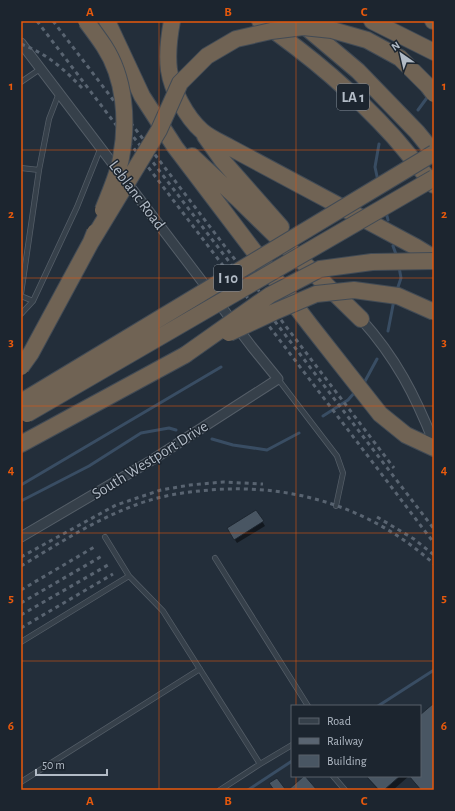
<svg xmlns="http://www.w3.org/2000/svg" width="455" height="811" font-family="'Alegreya Sans',sans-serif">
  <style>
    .shadow { fill: #0007 }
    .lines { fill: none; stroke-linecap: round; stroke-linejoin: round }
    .stream { stroke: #394d63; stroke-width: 3 }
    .building { fill: #495663; stroke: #1e2731 }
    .lane-casing { stroke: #555e68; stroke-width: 6 }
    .street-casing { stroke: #555e68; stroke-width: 11 }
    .highway-casing { stroke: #424b55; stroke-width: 18 }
    .lane { stroke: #36404a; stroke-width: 4.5 }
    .street { stroke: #36404a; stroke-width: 9 }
    .highway { stroke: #706354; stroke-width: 16 }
    .rail { stroke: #596471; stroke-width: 3; stroke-dasharray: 4 4; stroke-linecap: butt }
    .highway-bridge-casing { stroke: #424b55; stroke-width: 18; stroke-linecap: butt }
    .highway-bridge { stroke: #706354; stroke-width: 16 }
    .grid { fill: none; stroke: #e8590c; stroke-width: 1; stroke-opacity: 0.55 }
    .labels { text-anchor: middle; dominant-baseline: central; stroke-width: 3; stroke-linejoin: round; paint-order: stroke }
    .shield { fill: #1c252f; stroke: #858e99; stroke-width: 1 }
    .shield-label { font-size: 15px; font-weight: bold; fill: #b2bbc6 }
    .street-label { font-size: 16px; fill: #b2bbc6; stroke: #1c252f }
    .neatline { fill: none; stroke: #e8590c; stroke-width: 1.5 }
    .grid-label { font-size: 13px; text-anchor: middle; font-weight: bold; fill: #e8590c }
  </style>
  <rect width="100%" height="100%" fill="#232e3a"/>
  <!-- shadow -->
  <path class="shadow" d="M256 511 265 526 237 543 228 529Z
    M434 705V790H421L409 776 393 790H378L366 776H420V717Z"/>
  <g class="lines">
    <!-- stream -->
    <path class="stream" d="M418 110 429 95
      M378 181 375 167 379 144
      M386 212 388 220
      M393 246 397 257
      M397 290 401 278 399 267
      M388 331 394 300
      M364 383 377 359
      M323 416 348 400 355 392
      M212 439 233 445 267 450 299 433
      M21 485 221 367
      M21 501 89 466 141 433 169 428 176 430
      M378 706 434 670
      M248 790 292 761"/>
  </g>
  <!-- building -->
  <path class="building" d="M256 510 264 521 234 540 227 528Z
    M434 703V790H421L409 776H420V715Z
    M304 776H305L317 790H288Z
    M366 776H400L384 790H379Z
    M277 778 286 790H274L269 783Z"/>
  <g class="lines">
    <!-- lane casing -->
    <g class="lane-casing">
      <path id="lane" d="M21 82 40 69
        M21 168 39 170
        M21 294 39 170 49 119 59 93
        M21 296 33 301
        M21 314 33 301 77 207 101 147
        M278 379 337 456 343 473 336 506
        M105 537 129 576 163 611 260 764 220 790
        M215 558 308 706
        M21 642 129 576
        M260 764 292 745
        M333 776 345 790
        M21 782 200 669"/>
    </g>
    <!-- street casing -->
    <g class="street-casing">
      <path id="street" d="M21 43 252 347 278 379 152 460 21 537
        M361 319C396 358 415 395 434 443"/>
    </g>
    <!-- highway casing -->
    <g class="highway-casing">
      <path id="highway" d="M107 21 142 96 175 147 310 325 380 414 406 435 434 448
        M172 21C169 37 167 54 169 70 172 90 186 117 202 131 210 138 222 143 231 148L416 247 434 258
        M260 21C308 54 354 93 393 136 407 152 420 169 434 185
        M372 21 434 52
        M433 21H434
        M301 23 358 71 417 132 434 153
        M205 136 222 160 281 227
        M192 156 238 199 361 319
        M21 444 185 355"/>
    </g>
    <!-- lane -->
    <use href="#lane" class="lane"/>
    <!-- street -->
    <use href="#street" class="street"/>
    <!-- highway -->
    <use href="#highway" class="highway"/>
    <!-- rail -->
    <path class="rail" d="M37 21 434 543
      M53 21 394 468
      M21 44C47 54 63 68 82 88
      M119 118 434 529
      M377 517 414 539 434 555
      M21 557 116 505 161 490 190 485 223 482 263 484
      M21 566C58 544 93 521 133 506 158 496 184 492 210 490 293 483 372 508 434 564
      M21 590 96 546
      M21 603 102 556
      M21 615 108 565
      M21 628 113 574"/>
    <!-- highway-bridge casing -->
    <g class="highway-bridge-casing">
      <path id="highway-bridge" d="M86 21C92 29 98 37 104 46 125 78 128 121 121 158 118 175 109 194 103 210
        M91 242 159 130 180 83 207 56 236 39 271 31 303 27 332 30 367 40 400 58 428 86 434 94
        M229 333 274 312 316 294 354 290 398 296 434 312
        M185 355 270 295 320 269 372 262 434 261
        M21 367 31 353 91 242 95 232
        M21 402 434 153
        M27 414 434 178"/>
    </g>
    <!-- highway-bridge -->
    <use href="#highway-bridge" class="highway-bridge"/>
  </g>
  <!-- grid -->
  <path class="grid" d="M159 21V790M296 21V706M21 150H434M21 278H434M21 406H434M21 533H434M21 661H434M296 776V790"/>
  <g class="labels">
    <!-- shield labels -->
    <g class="shield">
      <rect x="337" y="84" width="32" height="26" rx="3"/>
      <rect x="214" y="265" width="28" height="26" rx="3"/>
    </g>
    <g class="shield-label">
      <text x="353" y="97">LA 1</text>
      <text x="228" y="278">I 10</text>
    </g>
    <!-- street labels -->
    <g class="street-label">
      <text transform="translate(137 195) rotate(53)">Leblanc Road</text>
      <text transform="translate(150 460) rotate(-32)">South Westport Drive</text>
    </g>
  </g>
  <!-- border -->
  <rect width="455" height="811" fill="none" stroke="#1c252f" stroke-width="44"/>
  <!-- legend -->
  <rect x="291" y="705" width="130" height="72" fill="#1c252f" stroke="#58616b"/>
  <rect x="299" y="718" width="20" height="6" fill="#36404a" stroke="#58616b"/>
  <text x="327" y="725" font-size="12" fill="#b2bbc6">Road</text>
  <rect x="299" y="738" width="20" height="6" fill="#596471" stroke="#58616b"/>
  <text x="327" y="745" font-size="12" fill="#b2bbc6">Railway</text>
  <rect x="299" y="755" width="20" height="12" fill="#495663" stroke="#58616b"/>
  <text x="327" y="765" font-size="12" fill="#b2bbc6">Building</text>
  <!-- north arrow -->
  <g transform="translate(401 54) rotate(326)" stroke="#1c252f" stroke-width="3" paint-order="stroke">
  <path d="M0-3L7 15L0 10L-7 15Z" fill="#b2bbc6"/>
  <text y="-6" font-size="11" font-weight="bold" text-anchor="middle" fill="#b2bbc6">N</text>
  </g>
  <!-- scale -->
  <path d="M36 769v6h71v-6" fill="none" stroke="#b2bbc6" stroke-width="2"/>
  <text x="42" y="769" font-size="12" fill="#b2bbc6" stroke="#1c252f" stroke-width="3" paint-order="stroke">50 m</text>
  <rect x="22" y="22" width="411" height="767" class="neatline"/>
  <g class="grid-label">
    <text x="90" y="16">A</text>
    <text x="228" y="16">B</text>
    <text x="364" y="16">C</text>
    <text x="11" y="90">1</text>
    <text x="444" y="90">1</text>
    <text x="11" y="218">2</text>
    <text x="444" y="218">2</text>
    <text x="11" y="346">3</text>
    <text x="444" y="346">3</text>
    <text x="11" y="474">4</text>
    <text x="444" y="474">4</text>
    <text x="11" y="602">5</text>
    <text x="444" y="602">5</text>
    <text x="11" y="730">6</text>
    <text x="444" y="730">6</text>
    <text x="90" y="805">A</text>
    <text x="228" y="805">B</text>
    <text x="364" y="805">C</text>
  </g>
</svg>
